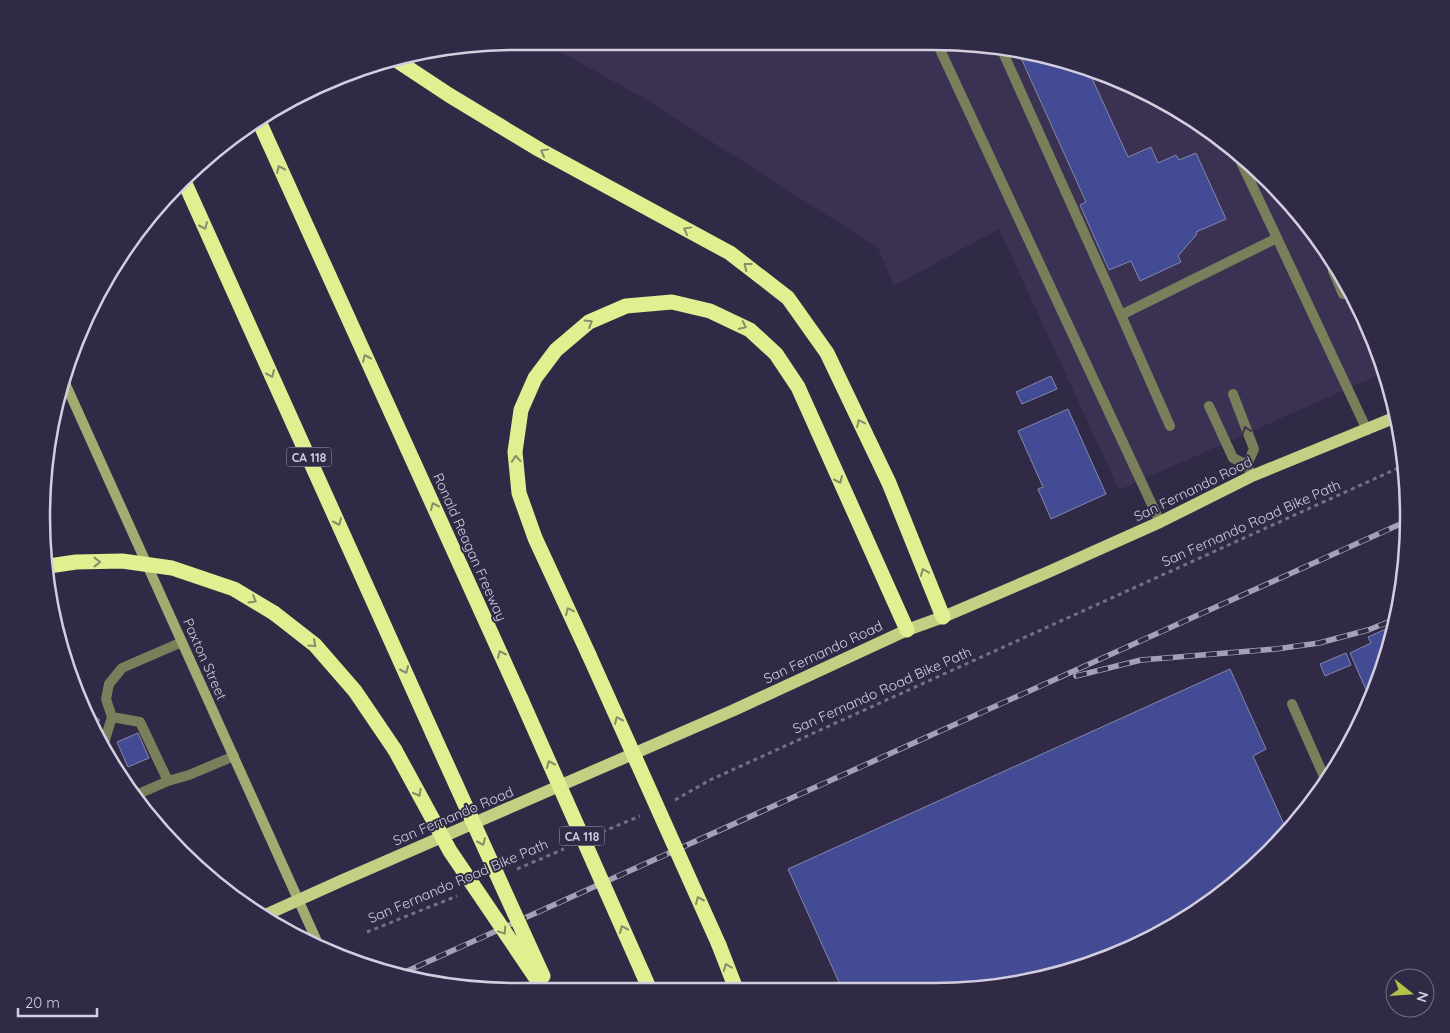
<svg xmlns="http://www.w3.org/2000/svg" width="1450" height="1033" font-family="Quicksand,sans-serif">
  <style>
    .built { fill: #3b3153 }
    .building { fill: #444b95; stroke: #8289aa }
    .lines { fill: none; stroke-linecap: round; stroke-linejoin: round }
    .path { stroke: #757087; stroke-width: 3; stroke-dasharray: 4 4; stroke-linecap: butt }
    .lane { stroke: #797f5a; stroke-width: 10 }
    .secondary { stroke: #a2ac71; stroke-width: 10 }
    .primary { stroke: #c3cf82; stroke-width: 12 }
    .highway { stroke: #e0ef90; stroke-width: 15 }
    .rail-casing { stroke: #a5a0b5; stroke-width: 5.5 }
    .rail { stroke: #312a46; stroke-width: 4; stroke-dasharray: 11; stroke-linecap: butt }
    .highway-bridge { stroke: #e0ef90; stroke-width: 15 }
    .oneway { stroke: #888c6b }
    .oneway2 { stroke: #3c3749 }
    .labels { text-anchor: middle; dominant-baseline: central; stroke-width: 4; stroke-linejoin: round; paint-order: stroke }
    .shield { fill: #312a46; stroke: #a29db2; stroke-width: 1 }
    .shield-label { font-size: 12px; font-weight: bold; fill: #d2cee0 }
    .street-label { font-size: 14px; fill: #d2cee0; stroke: #312a46 }
    .rim { fill: none; stroke: #d2cee0; stroke-width: 2.5 }
  </style>
  <rect width="100%" height="100%" fill="#312a46"/>
  <!-- built -->
  <path class="built" d="M541 41H934L1026 50 1171 105 1291 203 1345 279 1383 363 1385 372 1119 490 999 229 894 286 878 248 642 97Z"/>
  <!-- building -->
  <path class="building" d="M1017 49 1026 50 1090 74 1128 157 1151 147 1158 163 1176 155 1179 160 1196 153 1226 219 1196 232 1197 234 1178 256 1181 262 1140 281 1131 261 1109 270 1080 205 1086 202Z
    M1051 376 1057 389 1022 404 1016 392Z
    M1068 409 1106 494 1051 519 1038 489 1043 487 1018 431Z
    M1395 625 1393 639 1370 699 1350 653 1371 643 1368 637Z
    M1346 653 1351 665 1325 676 1320 664Z
    M1230 669 1266 749 1253 756 1287 831 1247 874 1143 943 996 988 842 989 788 869Z
    M85 710 100 720 93 731 90 726Z
    M138 733 149 758 128 767 117 742Z"/>
  <g class="lines">
    <!-- path -->
    <path class="path" d="M675 800 710 780 1405 465
      M602 832 640 816
      M517 869 564 849
      M367 932 457 896"/>
    <!-- lane -->
    <path class="lane" d="M936 41 1160 522
      M1001 48 1121 315
      M1241 162 1277 238
      M1333 271 1343 294 1351 293
      M1233 394 1254 449 1247 465
      M1209 406 1233 458 1247 465 1252 476
      M1170 426 1121 315 1277 238 1367 430
      M1292 704 1326 781
      M112 717 140 722 168 781 136 795
      M103 746 112 717 106 699 109 684 122 668 182 642
      M168 781 189 775 234 756"/>
    <!-- secondary -->
    <path class="secondary" d="M65 383 320 948"/>
    <!-- primary -->
    <path class="primary" d="M263 916 343 880 734 710 907 630 943 617 1046 573 1160 522 1252 476 1396 417"/>
    <!-- highway -->
    <path class="highway" d="M393 58 449 95 540 150 730 253 788 298 827 353 889 483 943 617
      M258 119 521 699
      M184 181 433 734
      M274 613 315 645 355 691 395 750
      M589 655 535 538 519 493 515 452 521 410 535 378 556 350 589 322 626 306 672 302 710 311 750 330 776 354 798 387 907 630
      M719 945 736 989
      M643 974 650 990"/>
    <!-- rail casing -->
    <g class="rail-casing">
      <path id="rail" d="M1076 676 1141 660 1276 649 1319 643 1368 630 1396 619
        M396 976 1407 521"/>
    </g>
    <!-- rail -->
    <use href="#rail" class="rail"/>
    <!-- highway-bridge -->
    <path class="highway-bridge" d="M49 566 76 562 122 561 172 568 234 589 274 613
      M589 655 719 945
      M521 699 643 974
      M433 734 543 976
      M395 750 450 851 544 990"/>
  </g>
  <!-- one-way arrows -->
  <defs><path id="oneway-chevron" d="M-2-3.5L2.5 0L-2 3.5" fill="none" stroke-width="1.6" stroke-linecap="round" stroke-linejoin="round" transform="scale(1.25)"/></defs>
  <g class="oneway">
    <use href="#oneway-chevron" transform="translate(544 152) rotate(-151)"/>
    <use href="#oneway-chevron" transform="translate(280 169) rotate(-114)"/>
    <use href="#oneway-chevron" transform="translate(204 226) rotate(66)"/>
    <use href="#oneway-chevron" transform="translate(687 230) rotate(-151)"/>
    <use href="#oneway-chevron" transform="translate(747 266) rotate(-142)"/>
    <use href="#oneway-chevron" transform="translate(589 323) rotate(-32)"/>
    <use href="#oneway-chevron" transform="translate(743 326) rotate(26)"/>
    <use href="#oneway-chevron" transform="translate(366 358) rotate(-114)"/>
    <use href="#oneway-chevron" transform="translate(271 374) rotate(66)"/>
    <use href="#oneway-chevron" transform="translate(860 423) rotate(-115)"/>
    <use href="#oneway-chevron" transform="translate(516 459) rotate(-94)"/>
    <use href="#oneway-chevron" transform="translate(839 480) rotate(66)"/>
    <use href="#oneway-chevron" transform="translate(434 506) rotate(-114)"/>
    <use href="#oneway-chevron" transform="translate(338 522) rotate(66)"/>
    <use href="#oneway-chevron" transform="translate(97 562)"/>
    <use href="#oneway-chevron" transform="translate(924 572) rotate(-112)"/>
    <use href="#oneway-chevron" transform="translate(253 600) rotate(31)"/>
    <use href="#oneway-chevron" transform="translate(569 611) rotate(-115)"/>
    <use href="#oneway-chevron" transform="translate(313 644) rotate(42)"/>
    <use href="#oneway-chevron" transform="translate(501 654) rotate(-114)"/>
    <use href="#oneway-chevron" transform="translate(405 670) rotate(66)"/>
    <use href="#oneway-chevron" transform="translate(618 720) rotate(-114)"/>
    <use href="#oneway-chevron" transform="translate(550 764) rotate(-114)"/>
    <use href="#oneway-chevron" transform="translate(418 793) rotate(62)"/>
    <use href="#oneway-chevron" transform="translate(482 842) rotate(66)"/>
    <use href="#oneway-chevron" transform="translate(699 900) rotate(-114)"/>
    <use href="#oneway-chevron" transform="translate(623 929) rotate(-114)"/>
    <use href="#oneway-chevron" transform="translate(503 931) rotate(56)"/>
    <use href="#oneway-chevron" transform="translate(727 967) rotate(-111)"/>
  </g>
  <use class="oneway2" href="#oneway-chevron" transform="translate(1246 430) rotate(-110)"/>
  <g class="labels">
    <!-- shield labels -->
    <g class="shield">
      <rect x="286.5" y="447.5" width="45" height="19" rx="4"/>
      <rect x="559.5" y="826.5" width="45" height="19" rx="4"/>
    </g>
    <g class="shield-label">
      <text x="309" y="457">CA 118</text>
      <text x="582" y="836">CA 118</text>
    </g>
    <!-- street labels -->
    <g class="street-label">
      <text transform="translate(1193 489) rotate(-26)">San Fernando Road</text>
      <text transform="translate(1251 523) rotate(-24)">San Fernando Road Bike Path</text>
      <text transform="translate(470 547) rotate(66)">Ronald Reagan Freeway</text>
      <text transform="translate(823 652) rotate(-25)">San Fernando Road</text>
      <text transform="translate(205 659) rotate(66)">Paxton Street</text>
      <text transform="translate(882 690) rotate(-24)">San Fernando Road Bike Path</text>
      <text transform="translate(453 816) rotate(-23)">San Fernando Road</text>
      <text transform="translate(458 881) rotate(-23)">San Fernando Road Bike Path</text>
    </g>
  </g>
  <!-- crop -->
  <path d="M0 0H1450V1033H0ZM516 50H934A466 466 0 0 1 1400 516V517A466 466 0 0 1 934 983H516A466 466 0 0 1 50 517V516A466 466 0 0 1 516 50Z" fill="#312a46" fill-rule="evenodd"/>
  <path class="rim" d="M516 50H934A466 466 0 0 1 1400 516V517A466 466 0 0 1 934 983H516A466 466 0 0 1 50 517V516A466 466 0 0 1 516 50Z"/>
  <!-- north arrow -->
  <g transform="translate(1410 993) rotate(107)"><circle r="24" fill="#312a46" stroke="#716c84"/>
  <path d="M0-4L9 19L0 12L-9 19Z" fill="#b3c24b"/>
  <text y="-8" font-size="14" font-weight="bold" text-anchor="middle" fill="#d2cee0">N</text>
  </g>
  <!-- scale -->
  <path d="M18 1008v8h79v-8" fill="none" stroke="#d2cee0" stroke-width="2.5"/>
  <text x="25" y="1008" font-size="15" fill="#d2cee0" stroke="#312a46" stroke-width="4" paint-order="stroke">20 m</text>
</svg>
